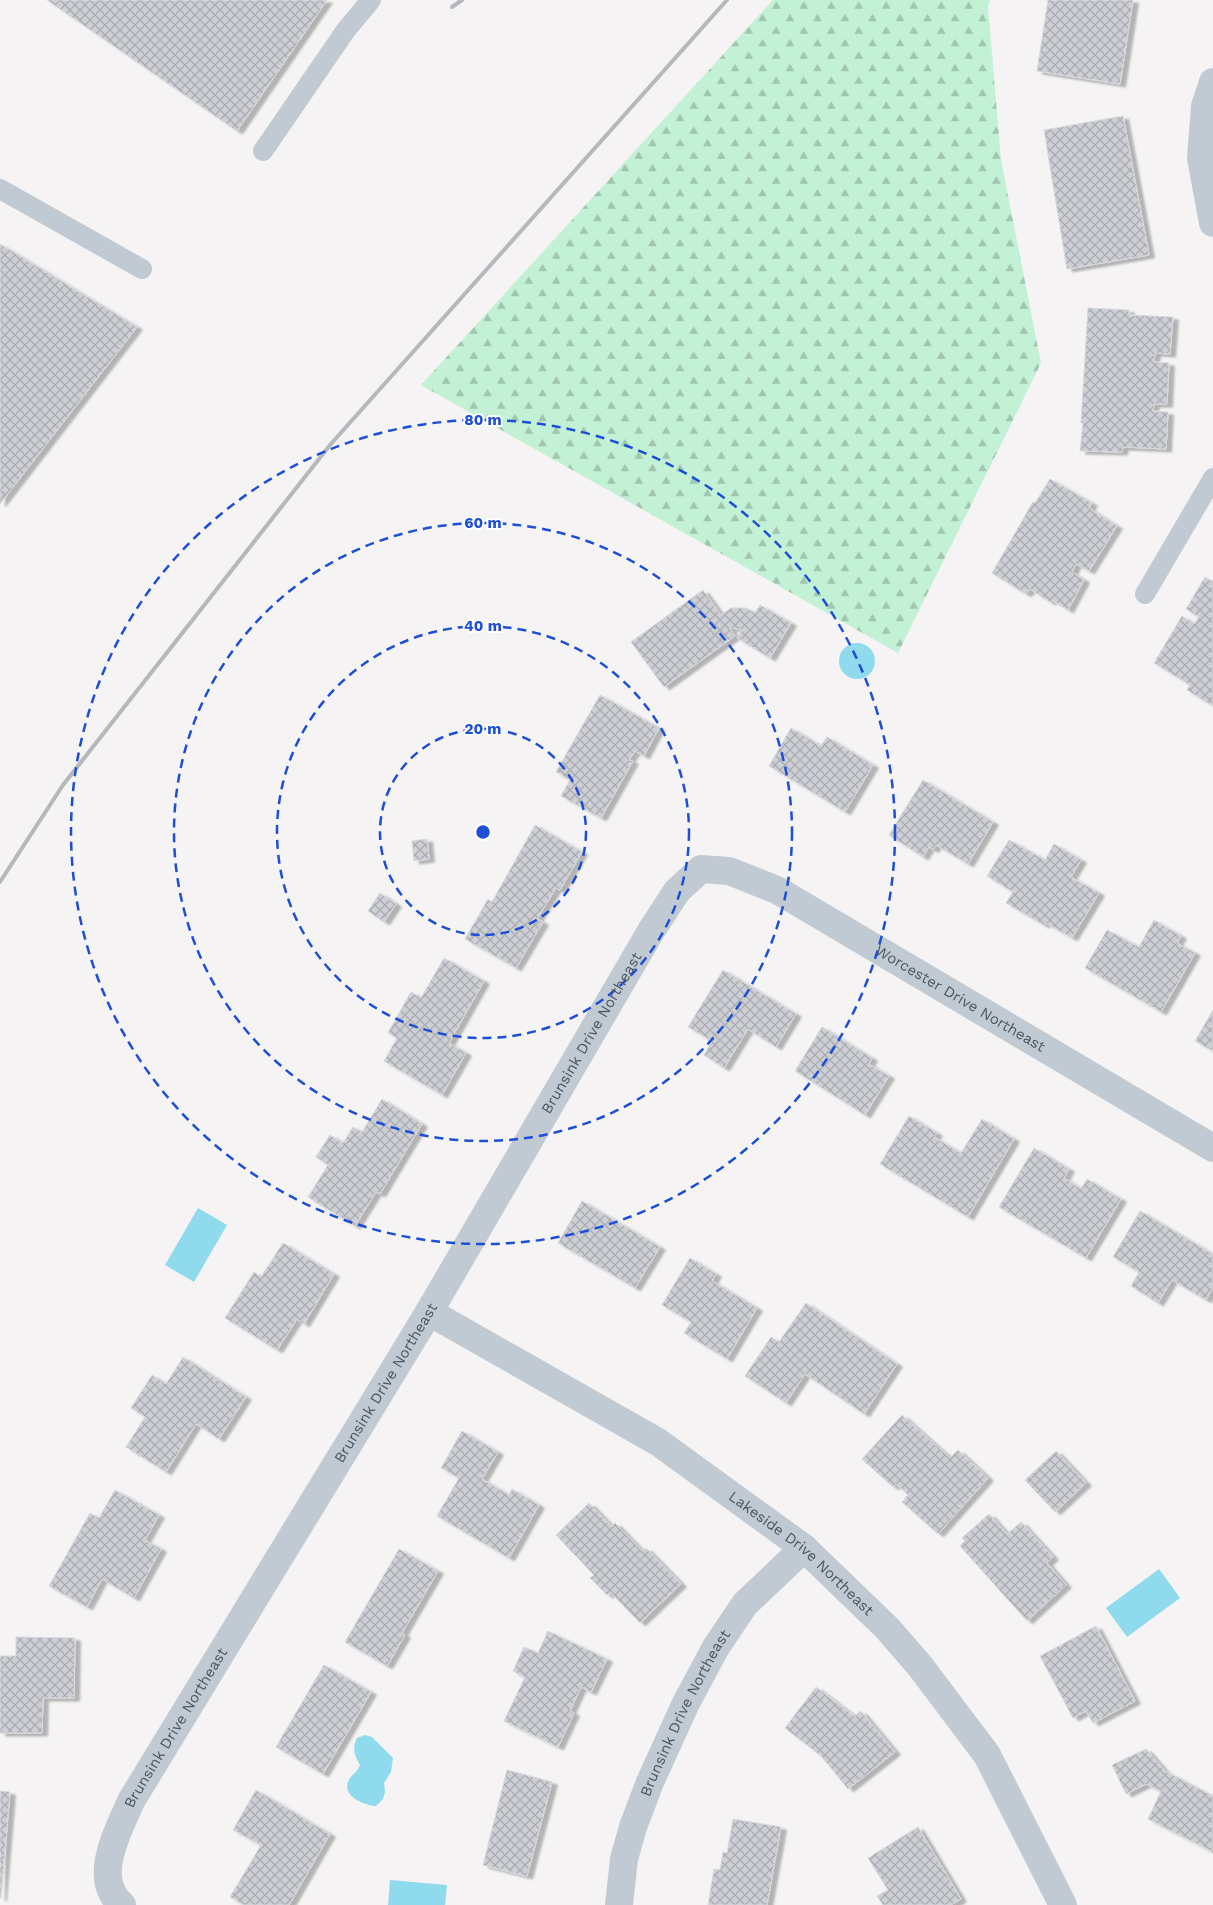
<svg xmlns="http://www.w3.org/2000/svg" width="1213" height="1905" font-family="'Work Sans',sans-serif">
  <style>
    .forest { fill: url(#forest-firs) }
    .water { fill: #90daee }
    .building { fill: url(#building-cross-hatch); stroke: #d7d9de; filter: url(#shadow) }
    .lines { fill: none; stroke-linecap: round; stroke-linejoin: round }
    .service { stroke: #c1cad2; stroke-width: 20 }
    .minor { stroke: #c1cad2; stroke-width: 28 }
    .rail { stroke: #b5b8bd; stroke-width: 4 }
    .ring { fill: none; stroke: #1d4ed8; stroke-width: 2.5; stroke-dasharray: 9 6 }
    .labels { text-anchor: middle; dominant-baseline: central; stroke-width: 4; stroke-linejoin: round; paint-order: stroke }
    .street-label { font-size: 15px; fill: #4a5661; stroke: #fff }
    .centre { fill: #1d4ed8; stroke: #fff; stroke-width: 2.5 }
    .ring-label { font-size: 15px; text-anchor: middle; font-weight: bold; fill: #1d4ed8; stroke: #fff; stroke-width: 4; stroke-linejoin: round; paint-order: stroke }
  </style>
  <defs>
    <pattern id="forest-firs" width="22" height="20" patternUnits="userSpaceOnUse" patternTransform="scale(1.25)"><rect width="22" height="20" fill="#c3f1d5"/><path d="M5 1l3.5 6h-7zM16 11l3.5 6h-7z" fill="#a0c6b0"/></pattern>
    <pattern id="building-cross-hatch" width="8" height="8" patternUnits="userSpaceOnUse" patternTransform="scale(1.25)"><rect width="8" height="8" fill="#cdcfd5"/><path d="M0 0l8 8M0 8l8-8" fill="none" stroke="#a8abb0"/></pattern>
    <filter id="shadow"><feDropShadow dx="5.5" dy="3" stdDeviation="1" flood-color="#0004"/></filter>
  </defs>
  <rect width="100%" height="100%" fill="#f5f3f3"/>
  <!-- forest -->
  <path class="forest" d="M773 0H990L988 7 1001 160 1041 363 898 653 421 385Z"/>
  <!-- water -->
  <path class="water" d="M839 661a18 18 0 1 1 36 0a18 18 0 1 1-36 0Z
    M198 1208 227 1225 194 1282 165 1265Z
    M1159 1569 1180 1598 1127 1637 1106 1608Z
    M365 1735 372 1737 393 1758 391 1772 384 1783 385 1792 383 1799 376 1806C363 1805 339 1795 350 1778 354 1773 358 1771 360 1765 354 1755 352 1749 357 1738Z
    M390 1880 447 1885 445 1905H388Z"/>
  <!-- building -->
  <path class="building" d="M47 0H327L237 131Z
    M1048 0H1133L1120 84 1037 71Z
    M1123 116 1149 255 1067 269 1044 130Z
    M0 244 137 327 0 504Z
    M1088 308 1129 310V315L1173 317 1170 354 1155 353 1154 362 1169 363 1167 404H1154L1153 411 1168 412 1166 449 1123 447 1122 452 1080 451 1083 423H1081Z
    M1050 479 1092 503 1089 508 1117 526 1089 571 1076 564 1072 572 1084 580 1068 610 1052 600 1050 602 1030 589 1026 594 992 573 1033 502 1035 503Z
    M1205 577 1213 582V706L1187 690 1190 685 1154 663 1182 616 1194 624 1199 617 1186 609Z
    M703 590 721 615 731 608H746L755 613 760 605 791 623 770 658 737 638 742 630 732 628 730 629 735 636 664 687 631 642Z
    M600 695 659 728 644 756 635 751 629 760 633 761 601 818 561 796 570 780 556 772Z
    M791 728 821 746 827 737 873 765 845 812 769 766Z
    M923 780 993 822 968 864 936 845 933 850 929 847 923 857 889 835Z
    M535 825 582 852 560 890 556 888 537 919 543 922 516 968 465 939 488 899 492 902Z
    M427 839 429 859 414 861 412 841Z
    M1009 840 1045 860 1054 844 1081 860 1071 877 1099 893 1072 938 1046 923 1044 925 1006 903 1013 892 987 876Z
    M380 893 396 904 384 922 368 911Z
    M1154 920 1181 936 1177 943 1195 953 1161 1012 1085 968 1107 930 1139 947Z
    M444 958 484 981 449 1043 466 1053 442 1095 384 1061 397 1038 388 1033 411 992 421 998Z
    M723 970 796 1014 776 1047 748 1029 724 1068 704 1055 712 1041 688 1027Z
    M1213 1010V1051L1195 1041Z
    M822 1027 872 1058 869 1064 889 1076 865 1115 795 1071Z
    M382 1099 422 1124 380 1194 376 1192 355 1226 308 1197 328 1165 316 1157 330 1135 343 1143 353 1127 362 1132Z
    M909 1116 937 1133 934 1137 961 1153 982 1119 1014 1139 968 1217 880 1164Z
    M1034 1148 1069 1169 1064 1178 1081 1189 1087 1179 1121 1199 1086 1258 999 1207Z
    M582 1201 660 1247 635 1288 558 1243Z
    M1140 1211 1213 1254V1287L1206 1300 1172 1280 1158 1303 1131 1286 1139 1272 1113 1257Z
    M283 1243 334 1274 304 1324 297 1319 277 1350 225 1318 254 1272 261 1277Z
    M690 1258 716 1274 712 1281 757 1308 727 1359 684 1333 691 1322 662 1305Z
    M806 1303 897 1364 864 1414 805 1374 786 1403 745 1376 771 1337 779 1342Z
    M183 1357 246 1397 219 1439 196 1424 166 1472 126 1447 145 1417 131 1408 152 1375 166 1384Z
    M902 1415 950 1458 958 1450 988 1478 938 1534 902 1502 908 1495 896 1484 893 1487 862 1459Z
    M462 1431 498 1452 482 1479 509 1495 512 1489 539 1505 509 1558 437 1516 459 1478 441 1468Z
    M1056 1451 1086 1483 1055 1512 1025 1480Z
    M115 1490 159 1515 145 1540 161 1549 134 1598 102 1579 87 1607 49 1586 90 1513 99 1518Z
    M589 1503 612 1527 615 1523 642 1551 646 1548 681 1584 640 1623 611 1593 607 1595 590 1578 594 1575 556 1535Z
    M989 1514 1007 1534 1021 1522 1053 1557 1047 1563 1066 1585 1027 1621 960 1546 965 1541 962 1538Z
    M399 1549 438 1571 402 1633 405 1635 387 1666 345 1642Z
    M1096 1626 1135 1701 1093 1723 1086 1711 1073 1718 1040 1656Z
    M548 1631 607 1659 591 1692 581 1687 570 1711 574 1713 558 1747 504 1721 525 1677 513 1671 524 1647 538 1653Z
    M16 1637 75 1638 74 1698H43L42 1733H0V1656H16Z
    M324 1665 371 1692 323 1774 276 1747Z
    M816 1687 854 1716 861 1711 895 1752 848 1789 821 1756 785 1728Z
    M1146 1749 1165 1771 1213 1796V1848L1211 1851 1148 1819 1161 1791 1146 1784 1126 1794 1112 1765Z
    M507 1770 552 1782 527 1876 483 1865Z
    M256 1790 330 1834 289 1905H244L230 1897 261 1845 233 1830Z
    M0 1791 10 1792 1 1898H0Z
    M733 1819 781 1827 767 1905H708L714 1869 720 1870 723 1852 727 1853Z
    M918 1827 961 1899 951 1905H883L877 1896 888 1890 868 1858Z"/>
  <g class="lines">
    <!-- service -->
    <path class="service" d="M263 151 346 30 371 0
      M0 189 142 269
      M1145 594 1213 478"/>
    <!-- minor -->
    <g class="minor">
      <path d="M1213 82 1205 106 1201 158 1213 223"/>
      <path id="s1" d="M429 1312 658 1442 804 1548 887 1628 920 1666 987 1755 1063 1905"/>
      <path id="s2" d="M122 1905C91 1879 118 1832 131 1801L429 1312 651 931 677 891 701 869 729 871 777 890 1213 1148"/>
      <path id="s3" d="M619 1905 624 1859 633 1827 650 1782 686 1703 716 1647 745 1604 804 1548"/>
    </g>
    <!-- rail -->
    <path class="rail" d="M452 7 462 0
      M0 882 63 785 330 445 727 0"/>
  </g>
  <!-- distance rings -->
  <g class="ring">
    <circle cx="483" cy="832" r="103"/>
    <circle cx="483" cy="832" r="206"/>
    <circle cx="483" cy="832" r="309"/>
    <circle cx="483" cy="832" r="412"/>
  </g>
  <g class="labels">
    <!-- street labels -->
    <g class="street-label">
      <text stroke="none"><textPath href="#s2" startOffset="1499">Worcester Drive Northeast</textPath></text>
      <text stroke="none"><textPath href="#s2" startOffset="1008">Brunsink Drive Northeast</textPath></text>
      <text stroke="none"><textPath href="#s2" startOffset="602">Brunsink Drive Northeast</textPath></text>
      <text stroke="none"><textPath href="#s1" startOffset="445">Lakeside Drive Northeast</textPath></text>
      <text stroke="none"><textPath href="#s3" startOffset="205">Brunsink Drive Northeast</textPath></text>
      <text stroke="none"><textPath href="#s2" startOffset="198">Brunsink Drive Northeast</textPath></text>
    </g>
  </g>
  <circle cx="483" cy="832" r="8" class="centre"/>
  <g class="ring-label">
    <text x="483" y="425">80 m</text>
    <text x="483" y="528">60 m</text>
    <text x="483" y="631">40 m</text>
    <text x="483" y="734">20 m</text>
  </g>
</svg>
